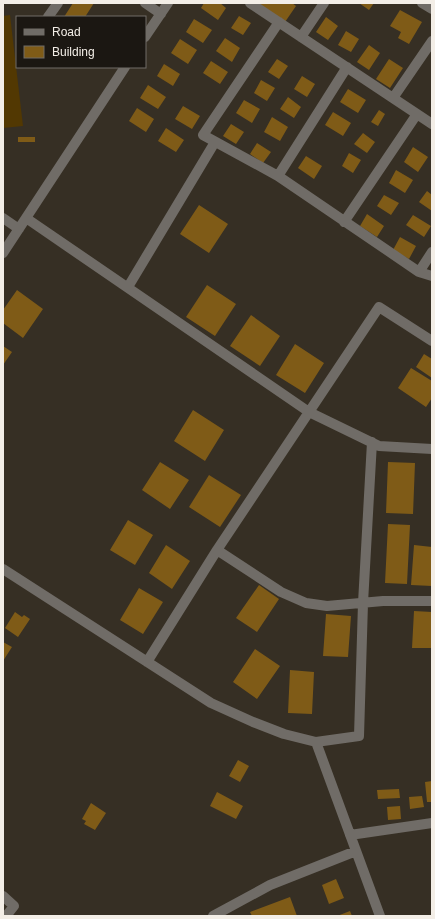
<svg xmlns="http://www.w3.org/2000/svg" width="435" height="919" font-family="Helvetica,sans-serif">
  <style>
    .green { fill: #523802 }
    .building { fill: #7f5b17 }
    .lines { fill: none; stroke-linecap: round; stroke-linejoin: round }
    .minor { stroke: #706c67; stroke-width: 10 }
  </style>
  <rect width="100%" height="100%" fill="#362f24"/>
  <!-- green -->
  <path class="green" d="M10 15 23 126 3 128V16Z"/>
  <!-- building -->
  <path class="building" d="M73 3H94L85 17H64Z
    M204 3H220L226 8 218 20 201 8Z
    M258 3H292L296 6 285 22Z
    M359 3H374L369 10Z
    M400 10 422 22 409 44 398 38 401 32 390 26Z
    M239 16 251 23 243 35 231 28Z
    M326 17 338 26 328 40 316 32Z
    M194 19 212 30 203 43 186 32Z
    M346 31 359 39 351 52 338 45Z
    M225 38 240 48 232 62 216 51Z
    M180 39 197 50 188 64 171 53Z
    M369 45 380 53 369 70 357 62Z
    M277 59 288 66 279 79 268 72Z
    M389 59 403 68 390 88 376 79Z
    M211 61 228 72 220 84 203 73Z
    M164 64 180 74 173 86 157 76Z
    M302 76 315 84 307 97 294 89Z
    M261 80 275 88 267 101 254 93Z
    M148 85 166 97 158 109 140 98Z
    M348 89 366 100 358 113 340 102Z
    M288 97 301 107 294 118 280 109Z
    M244 100 260 109 252 123 236 113Z
    M183 106 200 116 192 129 175 119Z
    M137 108 154 119 146 132 129 121Z
    M379 110 385 114 378 126 371 122Z
    M333 112 351 123 343 136 325 125Z
    M272 117 288 127 280 141 264 132Z
    M231 124 244 132 236 144 223 136Z
    M166 128 184 140 176 152 158 141Z
    M363 133 375 142 367 153 354 144Z
    M18 137H35V142H18Z
    M257 143 271 152 263 163 250 154Z
    M413 147 428 157 418 172 404 162Z
    M349 153 361 160 353 173 342 166Z
    M306 156 322 166 314 179 298 168Z
    M396 170 413 180 405 193 389 183Z
    M427 191 432 195V211L419 202Z
    M384 195 399 203 391 215 377 206Z
    M199 205 228 224 209 253 180 234Z
    M367 214 384 226 377 237 360 226Z
    M413 215 431 226 424 237 406 225Z
    M400 237 416 246 409 259 393 250Z
    M207 285 236 304 215 336 186 317Z
    M17 290 43 309 23 338 3 323V310Z
    M251 315 280 336 260 366 230 346Z
    M295 344 324 363 305 393 276 375Z
    M3 346 12 352 3 365Z
    M424 354 432 359V378L416 367Z
    M411 368 432 381V398L426 407 398 388Z
    M193 410 224 430 205 461 174 441Z
    M160 462 189 480 170 509 142 490Z
    M388 462 415 463 413 514 386 513Z
    M209 475 241 495 220 527 189 507Z
    M128 520 153 535 135 565 110 550Z
    M388 524 410 525 407 584 385 583Z
    M166 545 190 561 172 589 149 573Z
    M414 545 432 547V586L411 585Z
    M259 585 279 599 257 632 236 618Z
    M139 588 163 602 143 634 120 620Z
    M414 611 432 612V648H412Z
    M15 612 22 617 24 615 30 619 18 637 5 628Z
    M326 614 351 616 348 657 323 656Z
    M3 642 12 647 3 661Z
    M255 649 280 666 257 699 233 682Z
    M290 670 314 672 312 714 288 713Z
    M238 760 249 766 240 782 229 776Z
    M432 781V802H427L425 782Z
    M399 789 400 798 378 799 377 790Z
    M217 792 243 806 236 819 210 806Z
    M422 796 424 807 410 809 409 797Z
    M91 803 106 813 95 830 84 824 86 821 82 819Z
    M400 806 401 819 388 820 387 807Z
    M336 879 344 898 329 904 322 885Z
    M290 897 297 916H252L250 912Z
    M350 911 352 916H337Z"/>
  <g class="lines">
    <!-- minor -->
    <path class="minor" d="M145 3 161 14
      M250 3 432 124
      M422 3 432 9
      M48 17 58 3
      M279 22 203 135 278 176 419 272 432 276
      M145 37 168 3
      M301 37 324 3
      M393 98 432 41
      M278 176 347 67
      M3 218 19 229
      M26 218 309 412 379 446 432 449
      M344 222 417 114
      M3 253 125 67
      M419 272 432 252
      M128 287 215 142
      M217 550 281 592 306 603 327 606 383 601H432
      M3 569 211 703 253 722 284 734 316 742 359 736 363 603 372 442
      M147 662 217 550 379 307 432 341
      M316 742 380 916
      M350 835 432 823
      M3 896 14 906 6 916
      M213 916 270 885 356 851"/>
  </g>
  <!-- border -->
  <rect width="435" height="919" fill="none" stroke="#f3eee7" stroke-width="8"/>
  <!-- legend -->
  <rect x="16" y="16" width="130" height="52" fill="#1b1712" stroke="#716d67"/>
  <rect x="24" y="29" width="20" height="6" fill="#706c67" stroke="#716d67"/>
  <text x="52" y="36" font-size="12" fill="#f3eee7">Road</text>
  <rect x="24" y="46" width="20" height="12" fill="#7f5b17" stroke="#716d67"/>
  <text x="52" y="56" font-size="12" fill="#f3eee7">Building</text>
</svg>
